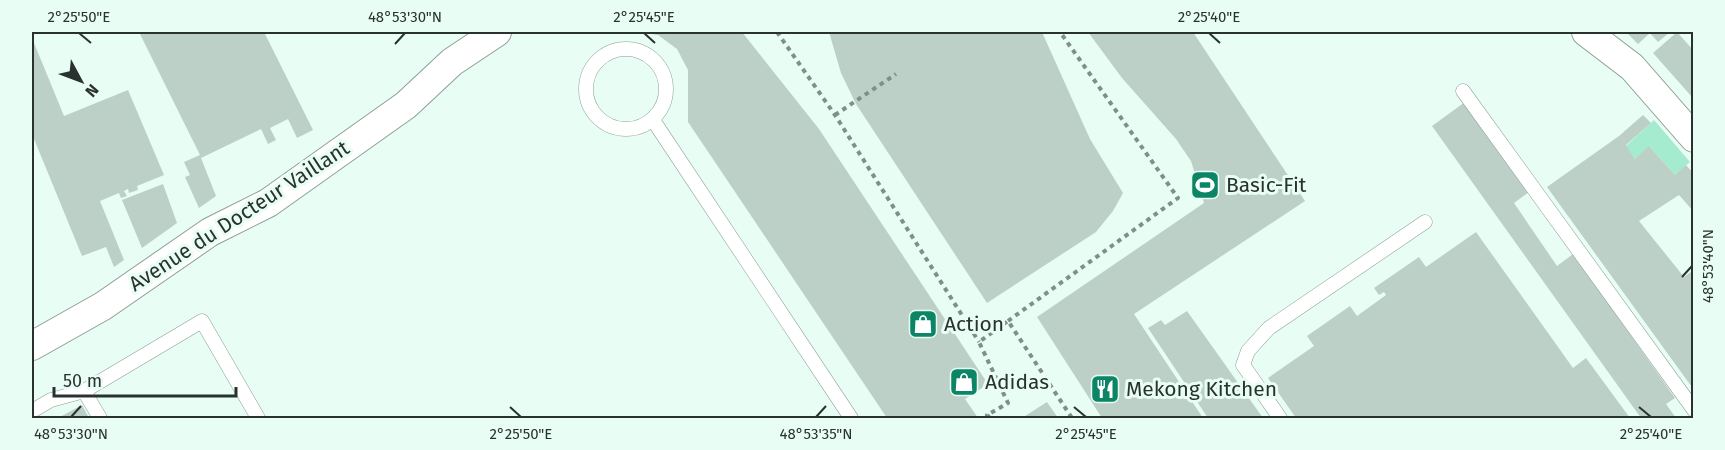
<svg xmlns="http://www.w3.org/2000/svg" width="1725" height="450" font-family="'Fira Sans',sans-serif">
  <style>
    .green { fill: #a4ebcf }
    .building { fill: #bdd0c8 }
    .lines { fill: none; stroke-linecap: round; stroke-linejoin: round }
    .service-casing { stroke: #8c9f97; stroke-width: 15 }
    .minor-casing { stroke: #8c9f97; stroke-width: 30 }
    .path { stroke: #818f89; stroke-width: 4; stroke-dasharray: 4.5 4.5; stroke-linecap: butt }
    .service { stroke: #fff; stroke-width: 14 }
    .minor { stroke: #fff; stroke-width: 28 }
    .ticks { fill: none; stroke: #2a322f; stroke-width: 2 }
    .labels { text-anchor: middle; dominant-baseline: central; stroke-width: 6; stroke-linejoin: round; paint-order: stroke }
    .poi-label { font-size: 21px; fill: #2a322f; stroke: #e8fdf4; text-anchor: start }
    .street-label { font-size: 21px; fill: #2a322f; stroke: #e8fdf4 }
    .neatline { fill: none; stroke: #2a322f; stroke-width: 2 }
    .ticks-label { font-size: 15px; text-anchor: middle; fill: #2a322f }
  </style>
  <rect width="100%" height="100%" fill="#e8fdf4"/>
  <!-- green -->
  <path class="green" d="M1654 120 1690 162 1675 175 1650 147 1635 159 1626 146Z"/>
  <!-- building -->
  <path class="building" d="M139 32H264L313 130 297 138 288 119 270 128 276 140 268 144 261 129 201 158 216 196 199 208 185 177 190 175 184 162 200 155Z
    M640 32H742L819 129 988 384 965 399 978 418H887L688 122V70L677 49 658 35Z
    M829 32H1042L1090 139 1123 193 1113 211 1096 232 987 303 856 104 841 73Z
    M1088 32H1193L1305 201 1134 314 1203 418H1102L1037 317 1204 203 1191 161 1176 139 1122 78Z
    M1626 32H1670L1658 42 1650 33 1638 44Z
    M1677 32 1694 51 1692 97 1653 53Z
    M32 38 64 116 128 90 164 175 137 186 138 190 129 193 128 189 124 191 127 196 121 198 119 193 100 201 124 260 114 267 106 247 82 256 32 134Z
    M1465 102 1529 192 1514 203 1557 266 1573 254 1675 398 1666 404 1676 418H1641L1432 126Z
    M1643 115 1651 123 1626 145 1635 159 1649 146 1675 175 1686 165 1694 174V212L1679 195 1639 221 1684 277 1692 271 1694 273V390L1547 187 1619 136Z
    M163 184 177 223 142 248 122 200Z
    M1476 232 1573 368 1586 358 1630 418H1296L1268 378 1314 346 1307 336 1350 306 1357 316 1386 295 1384 292 1379 295 1374 288 1419 257 1426 267Z
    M1187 311 1263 418H1208L1148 328 1161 320 1165 325Z
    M1047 402 1058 418H1022Z
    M82 405 89 418H58Z"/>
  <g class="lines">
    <!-- service casing -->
    <g class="service-casing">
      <path id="service" d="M586 89a40 40 0 1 1 80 0a40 40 0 1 1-80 0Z
        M1463 91 1694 410
        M653 120 851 418
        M84 391 100 418
        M32 411 51 400 84 391 202 321 258 418
        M1280 418 1243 365 1248 351 1269 328 1425 222"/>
    </g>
    <!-- minor casing -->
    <g class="minor-casing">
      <path id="minor" d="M1586 32 1632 67 1694 138
        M32 346 103 306 210 232 268 203 406 105 452 62 497 32"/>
    </g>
    <!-- path -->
    <path class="path" d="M777 32 835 115 979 342
      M835 115 896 74
      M1008 321 1178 198 1060 32
      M990 418 987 415 1008 403 979 342 1008 321 1072 418"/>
    <!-- service -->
    <use href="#service" class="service"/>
    <!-- minor -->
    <use href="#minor" class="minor"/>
  </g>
  <!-- ticks -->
  <path class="ticks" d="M79 33 91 43M644 33 655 43M1209 33 1220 43M395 44 405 33M1682 277 1692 266M510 407 521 417M1074 407 1086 417M1639 407 1651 417M71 417 81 406M816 417 826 406"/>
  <!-- icons -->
  <defs>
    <g id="stadium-square" transform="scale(1.5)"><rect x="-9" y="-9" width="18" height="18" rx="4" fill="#0b8566" stroke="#e8fdf4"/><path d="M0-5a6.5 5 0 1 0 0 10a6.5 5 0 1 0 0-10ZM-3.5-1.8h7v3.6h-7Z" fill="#fff"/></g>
    <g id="shop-square" transform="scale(1.5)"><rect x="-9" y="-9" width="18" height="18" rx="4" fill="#0b8566" stroke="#e8fdf4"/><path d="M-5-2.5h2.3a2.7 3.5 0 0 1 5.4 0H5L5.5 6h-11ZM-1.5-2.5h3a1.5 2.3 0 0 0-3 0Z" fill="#fff"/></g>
    <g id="restaurant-square" transform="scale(1.5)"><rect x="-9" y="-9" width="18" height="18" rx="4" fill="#0b8566" stroke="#e8fdf4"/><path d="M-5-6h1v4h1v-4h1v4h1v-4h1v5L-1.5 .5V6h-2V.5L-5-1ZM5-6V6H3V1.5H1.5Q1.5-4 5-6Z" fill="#fff"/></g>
  </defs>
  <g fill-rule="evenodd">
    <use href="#stadium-square" x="1205" y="185"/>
    <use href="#shop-square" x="923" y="324"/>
    <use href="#shop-square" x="964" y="382"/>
    <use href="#restaurant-square" x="1105" y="389"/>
  </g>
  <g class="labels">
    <!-- poi labels -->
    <g class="poi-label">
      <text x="1226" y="185">Basic-Fit</text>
      <text x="944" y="324">Action</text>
      <text x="985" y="382">Adidas</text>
      <text x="1126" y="389">Mekong Kitchen</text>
    </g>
    <!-- street labels -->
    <g class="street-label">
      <text transform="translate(239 216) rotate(-33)">Avenue du Docteur Vaillant</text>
    </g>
  </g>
  <!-- border -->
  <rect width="1725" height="450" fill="none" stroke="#e8fdf4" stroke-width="66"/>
  <!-- north arrow -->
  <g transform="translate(81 81) rotate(131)" stroke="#e8fdf4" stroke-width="4.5" paint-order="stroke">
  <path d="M0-4.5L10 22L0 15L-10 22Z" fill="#2a322f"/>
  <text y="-9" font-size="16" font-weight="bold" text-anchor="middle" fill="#2a322f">N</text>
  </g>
  <!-- scale -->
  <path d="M54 387v9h182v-9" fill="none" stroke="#2a322f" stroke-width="3"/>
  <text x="63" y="387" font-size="18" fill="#2a322f" stroke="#e8fdf4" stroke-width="4.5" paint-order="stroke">50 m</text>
  <rect x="33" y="33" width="1659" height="384" class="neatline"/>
  <g class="ticks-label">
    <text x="79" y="22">2°25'50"E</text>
    <text x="405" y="22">48°53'30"N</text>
    <text x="644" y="22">2°25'45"E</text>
    <text x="1209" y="22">2°25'40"E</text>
    <text transform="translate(1708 266) rotate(-90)" y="5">48°53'40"N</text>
    <text x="71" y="439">48°53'30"N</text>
    <text x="521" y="439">2°25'50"E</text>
    <text x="816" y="439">48°53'35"N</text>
    <text x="1086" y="439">2°25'45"E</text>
    <text x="1651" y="439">2°25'40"E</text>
  </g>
</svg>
